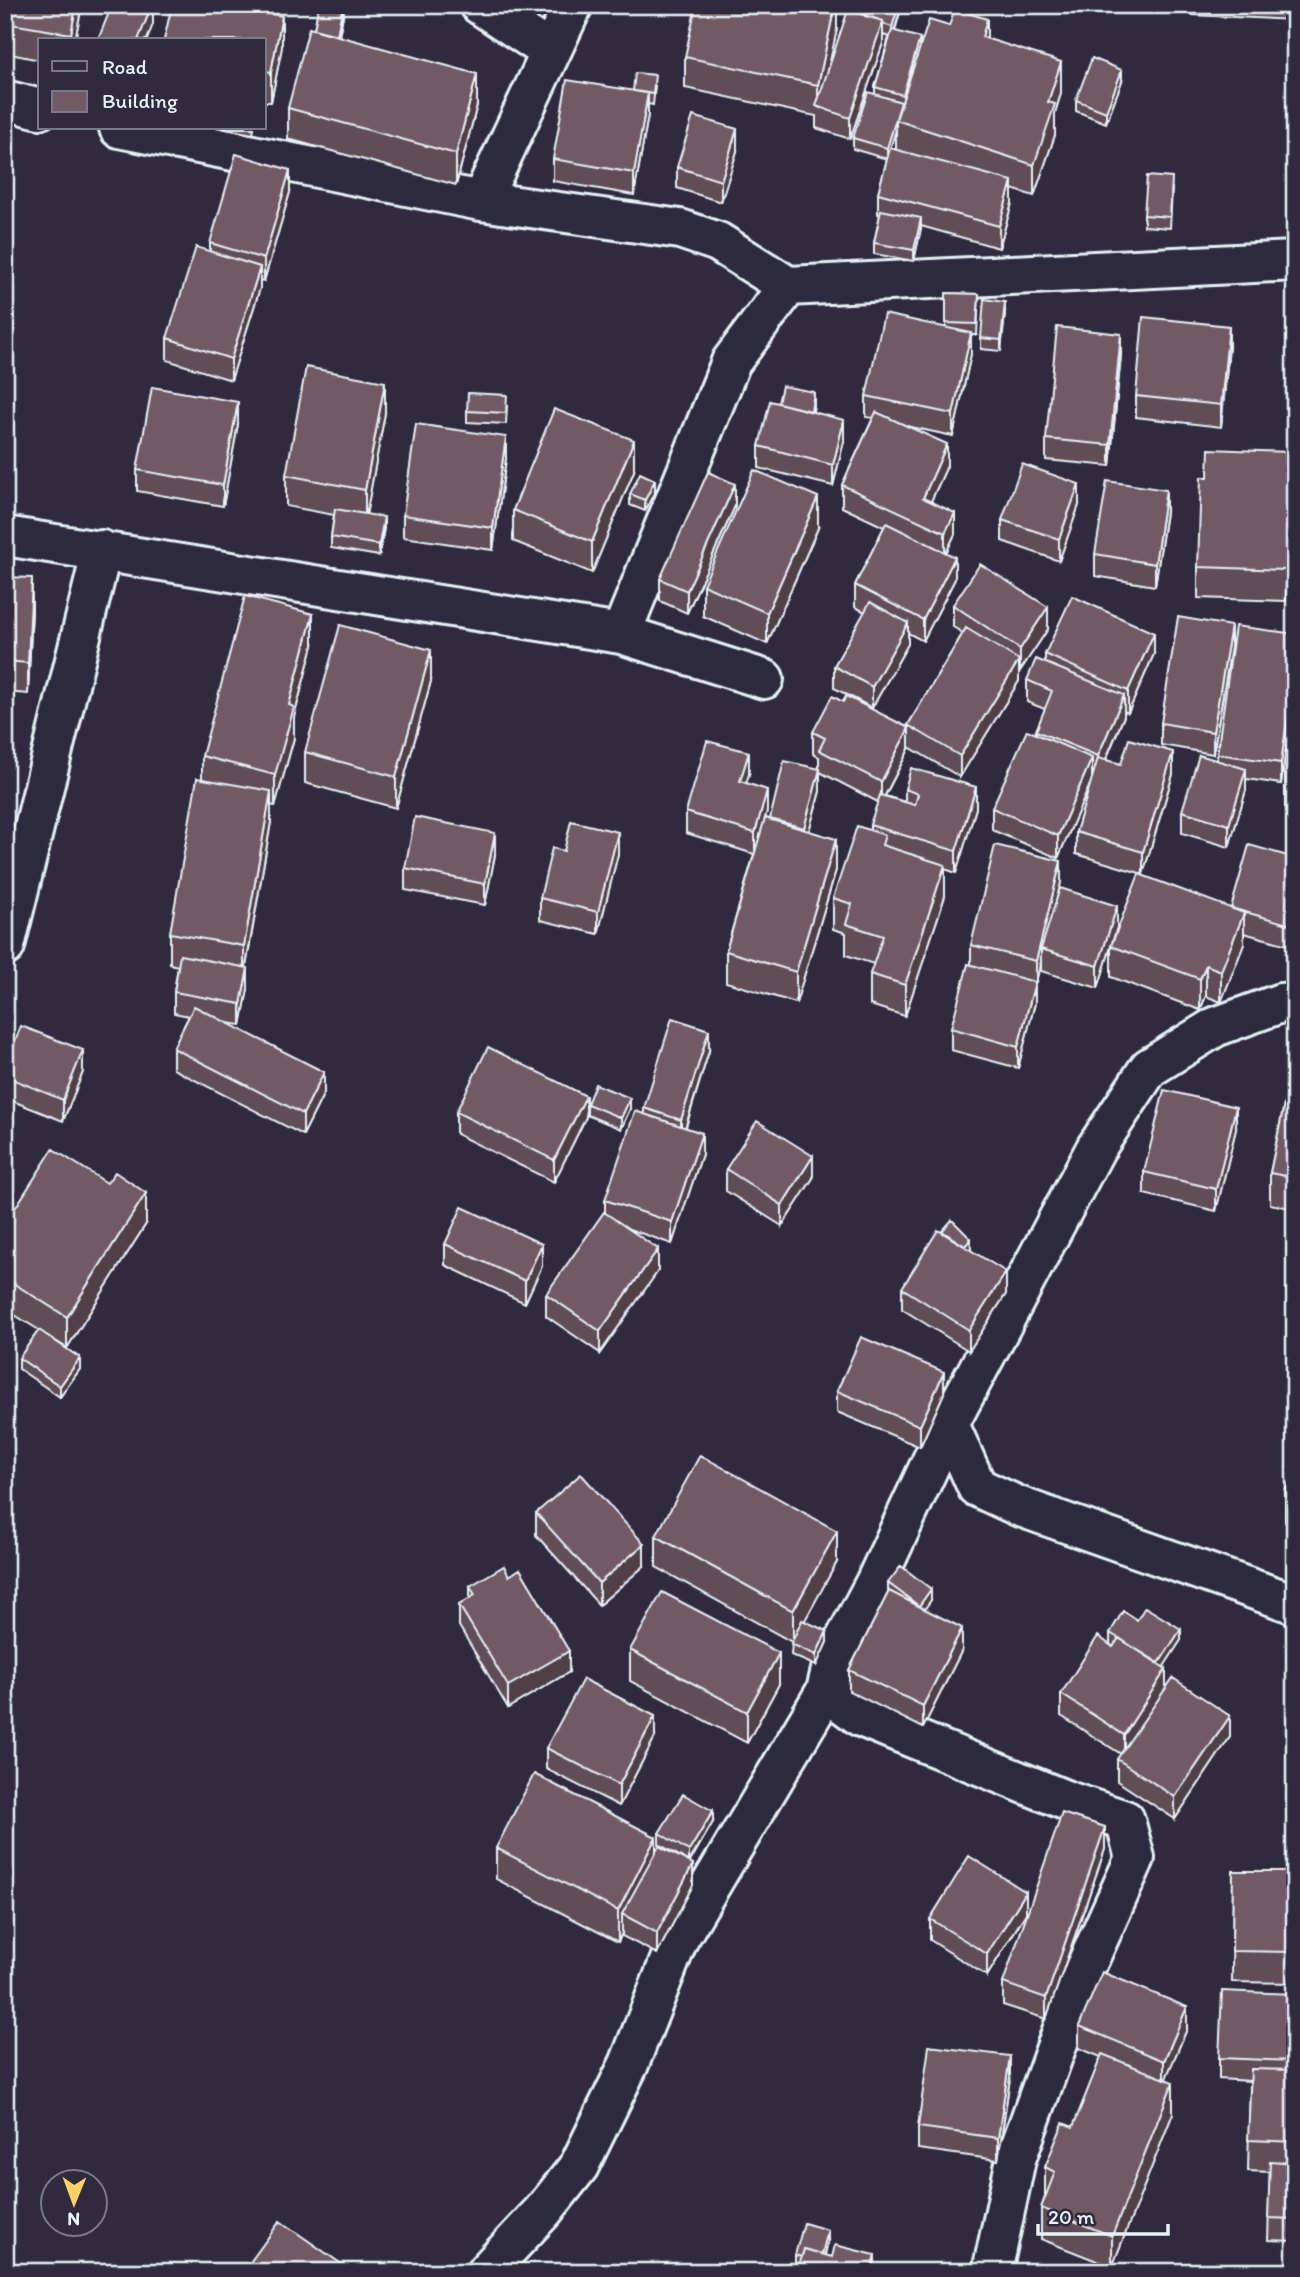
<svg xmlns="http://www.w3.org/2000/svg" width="1300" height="2277" font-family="Itim,sans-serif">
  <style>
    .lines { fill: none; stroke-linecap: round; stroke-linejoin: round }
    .minor-casing { stroke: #e8f1f8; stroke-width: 44 }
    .minor { stroke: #2f2a3d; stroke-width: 38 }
    .wall { fill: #614d55; stroke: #e8f1f8; stroke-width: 2; fill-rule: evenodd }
    .shaded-wall { fill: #4f3f45; stroke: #e8f1f8; stroke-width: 2 }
    .building { fill: #715a63; stroke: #e8f1f8; stroke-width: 2 }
  </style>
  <rect width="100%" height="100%" fill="#2f2a3d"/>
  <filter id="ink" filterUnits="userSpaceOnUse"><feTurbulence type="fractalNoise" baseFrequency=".0143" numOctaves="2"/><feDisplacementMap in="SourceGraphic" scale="14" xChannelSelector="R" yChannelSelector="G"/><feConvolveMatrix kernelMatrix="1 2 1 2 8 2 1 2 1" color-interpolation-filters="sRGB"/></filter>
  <g filter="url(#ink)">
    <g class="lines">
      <!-- minor casing -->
      <g class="minor-casing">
        <path id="minor" d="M480 5 551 52
          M5 100 40 109
          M119 128 481 201 680 229 718 242 788 286 1295 261
          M481 201 573 5
          M5 536 621 634 764 679
          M621 634 731 362 788 286
          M5 946 102 550
          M949 1424 977 1487 1018 1506 1295 1604
          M486 2272 544 2210 579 2166 629 2064 678 1940 826 1691
          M992 2272 1016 2159 1083 1973 1135 1858 1125 1820 1065 1800 861 1717 826 1691 833 1662 875 1583 949 1424 1096 1148 1149 1068 1215 1027 1281 1003 1295 1002"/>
      </g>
      <!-- minor -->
      <use href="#minor" class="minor"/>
    </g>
    <!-- wall -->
    <path class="wall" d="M5 5H82L75 40H40V60L5 53Z
      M319 5H345L339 36 477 105 456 185 288 139V108L314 29Z
      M837 5V29L827 73 865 16 902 5 895 31 920 48 987 38 1061 93 1055 113V135L1034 196 1012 189V203L999 248 921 226 914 261 874 254V243L880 215 878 214V193L887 159 853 149V138L875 94V87L889 37 883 35V43L850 139 816 128V116L685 88V57ZM896 129V149L890 148Z
      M1193 5H1295V20L1193 15Z
      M264 40 282 47 271 102H264Z
      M1122 81 1106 123 1076 111V100Z
      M655 86 653 105 648 104V115L634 195 553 181V159L633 91Z
      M221 128H254L253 134Z
      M737 151 721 202 677 188V167Z
      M1172 189 1170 228 1144 226V215Z
      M290 192 264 281 260 280V288L231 380 167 360V338L210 251V243Z
      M946 293 979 294 977 335H971V354L953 436 906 426 947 466 931 501 955 534 946 553 955 579 923 641 908 633V644L872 708 834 688V666L865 612 855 607V585L884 527 842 507V485L873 418 866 417V396L946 327Z
      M1005 313 1001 351 981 349V338Z
      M1229 347 1221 427 1136 417V396Z
      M1121 355 1110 466 1046 460V439Z
      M778 403H814L813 412 844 441 833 486 759 468V446Z
      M507 406 506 424 467 422V411Z
      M385 413 366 514 384 528 379 556 331 548V537L334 515 286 506V475Z
      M238 424 223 506 137 491V470Z
      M506 459 493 550 403 537V515Z
      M634 471 592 573 513 541V510Z
      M1290 483 1286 601 1198 598V567Z
      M655 491 645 511 630 505V494Z
      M1079 505 1059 561 1002 541V520Z
      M735 506 687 613 660 601V579Z
      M1166 512 1155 586 1095 576V554Z
      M818 528 767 644 703 616V585Z
      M5 577 32 609 28 694 5 692Z
      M953 605 1048 629 1020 671 1019 670V681L960 777 909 747V749L885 796 905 802V789L976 808 956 873 945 869V896L905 1016 870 1005V974L874 964 846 955V933L833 929V898L870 831V825L878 802 820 772V791L809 831 836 870 796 1003 726 982V951L754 854 686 833V812L749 774 746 783 767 811 765 818 770 819 819 769V757L813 754V732L843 702 908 727V725L963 633 953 627Z
      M1295 634V686L1281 784 1246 779V790L1229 847 1182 833V811L1217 760V754Z
      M313 645 294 717V738L275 806 271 805V822L246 967 248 989 241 1025 227 1023 324 1093 303 1135 173 1069V1048L189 1016 174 1013V992L178 966 170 964V933L202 779V756Z
      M1231 647 1213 754 1161 745V723Z
      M1045 654H1154L1128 713 1124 711V716L1106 760 1121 764 1173 774 1143 874 1076 854V832L1091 782 1058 858 992 830V808L1036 734V731L1045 709 1027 702V680L1045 663Z
      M431 681 396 808 305 783V752Z
      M1295 710V809L1285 807V776Z
      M564 851 618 854 598 934 540 920V898Z
      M495 855 485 905 405 890V868Z
      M1295 858V947L1244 933V944L1221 1002 1206 996 1200 1010 1111 977V946L1231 908Z
      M1061 882 1056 903 1117 927 1098 988 1041 971V961L1036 982H1035V1003L1018 1068 951 1050V1028L971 965V945Z
      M709 1051 686 1127 702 1154 672 1244 629 1229 658 1271 600 1353 546 1316V1294L605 1213V1200L644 1114V1108Z
      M1295 1051V1209L1270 1204V1173Z
      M5 1067 83 1072 63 1121 5 1098Z
      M587 1104 630 1109 621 1129 587 1115Z
      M456 1112 586 1117 554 1182 456 1134Z
      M1236 1129 1216 1211 1144 1194V1172Z
      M726 1169 813 1178 782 1226 726 1191Z
      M5 1224H146L67 1348 46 1335 80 1369 60 1397 19 1369V1358L39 1330 5 1309Z
      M445 1244 542 1266 525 1303 445 1265Z
      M971 1250 1006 1294 969 1351 902 1309V1288Z
      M837 1391 944 1393 920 1447 837 1412Z
      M1295 1472V1527L1285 1522V1491Z
      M536 1513 644 1566 599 1605 536 1535Z
      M656 1536 837 1562 804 1621 827 1642 816 1666 791 1655 792 1642 656 1567Z
      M888 1583 931 1600 924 1609 962 1650 923 1728 849 1691V1670L888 1593Z
      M470 1586 569 1672 508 1708 459 1626V1605L470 1599Z
      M1137 1620 1181 1640 1163 1667 1166 1687 1230 1737 1175 1819 1117 1781V1759L1121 1754 1061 1716V1694L1113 1647 1110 1644V1633Z
      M630 1650 779 1684 747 1743 630 1681Z
      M655 1737 619 1806 546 1769V1748Z
      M713 1822 690 1862 693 1885 657 1954 622 1936V1933L618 1942 496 1879V1848L656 1850 683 1858 659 1844V1833Z
      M1105 1849 1046 2019 1003 2005V1983Z
      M1233 1871H1295V1983L1232 1982Z
      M1026 1913 987 1976 930 1940V1919Z
      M1295 1994V2241L1268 2240 1270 2172 1248 2171 1250 2081 1219 2079V2058Z
      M1079 2026 1187 2029 1165 2079 1173 2113 1112 2267 1041 2239V2208L1045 2197V2167L1073 2127 1101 2057 1079 2048Z
      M1010 2078 998 2160 918 2149V2127Z
      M828 2241 825 2255 875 2272 795 2266V2255Z"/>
    <!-- shaded-wall -->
    <path class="shaded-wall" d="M76 5H82L75 40H71V34Z
      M152 5H153V24L147 40H138Z
      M343 5H345L337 46V35Z
      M835 5H837V29L820 108 818 107V85Z
      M899 5H902L892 38V27Z
      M282 16V47L271 102V72Z
      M987 19V50L982 37Z
      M883 21V43L850 139V118Z
      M920 38V49L903 106V95Z
      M1061 62V93L1055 113V135L1034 196V165L1048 102Z
      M1122 70V81L1106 123V112Z
      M477 74V105L456 185V154Z
      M648 93V115L634 195V173Z
      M901 102V113L896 120V129L887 159V148Z
      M737 129V151L721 202V181Z
      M290 170V192L264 281V259Z
      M1012 181V203L999 248V226Z
      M921 218V229L914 261V250Z
      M260 267V288L231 380V359Z
      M1005 302V313L1001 351V340Z
      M1229 326V347L1221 427V405Z
      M971 333V354L953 436V414Z
      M1121 334V355L1110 466V445Z
      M385 382V413L365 521V490Z
      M814 392V403L810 428V417Z
      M238 402V424L223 506V485Z
      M844 420V441L833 486V465Z
      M506 437V459L493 550V528Z
      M634 440V471L592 573V542Z
      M947 444V466L923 519V498Z
      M1290 452V483L1286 601V570Z
      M655 480V491L645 511V500Z
      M735 484V506L687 613V591Z
      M1079 484V505L1059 561V539Z
      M1166 490V512L1155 586V564Z
      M818 497V528L767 644V613Z
      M955 513V534L945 555V533Z
      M384 517V528L379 556V545Z
      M955 557V579L923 641V620Z
      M32 578V609L28 694V663Z
      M1048 607V629L1020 671V649Z
      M313 614V645L294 717V738L275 806V775L289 705Z
      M908 623V644L872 708V687Z
      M1231 626V647L1213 754V732Z
      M1154 633V654L1128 713V691Z
      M431 650V681L396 808V777Z
      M1019 660V681L960 777V756Z
      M1295 664V686L1281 784V763Z
      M1124 695V716L1098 778V756Z
      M909 728V749L881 803V782Z
      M749 752V774L740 803V781Z
      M1173 752V774L1143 874V852Z
      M1092 758V780L1058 858V836Z
      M820 769V791L804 849V828Z
      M1246 769V790L1229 847V825Z
      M976 787V808L956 873V851Z
      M767 790V811L755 854V833Z
      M271 791V822L244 977V946Z
      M618 832V854L598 934V912Z
      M495 833V855L485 905V884Z
      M836 839V870L796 1003V972Z
      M1061 861V882L1044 950 1041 949V961L1036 982V961Z
      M945 865V896L905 1016V985Z
      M1117 906V927L1098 988V966Z
      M1244 913V944L1221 1002V971Z
      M1206 965V996L1200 1010V979Z
      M248 968V989L241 1025V1004Z
      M1035 982V1003L1018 1068V1047Z
      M709 1030V1051L681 1141V1120Z
      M83 1050V1072L63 1121V1100Z
      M324 1072V1093L303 1135V1114Z
      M586 1096V1117L554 1182V1160Z
      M630 1098V1109L621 1129V1118Z
      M1236 1107V1129L1216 1211V1189Z
      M702 1133V1154L672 1244V1222Z
      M813 1156V1178L782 1226V1205Z
      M146 1193V1224L67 1348V1317Z
      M971 1239V1250H961Z
      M542 1244V1266L525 1303V1281Z
      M658 1249V1271L600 1353V1331Z
      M1006 1272V1294L969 1351V1330Z
      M80 1358V1369L60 1397V1386Z
      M944 1372V1393L920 1447V1426Z
      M837 1531V1562L793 1642V1611Z
      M644 1544V1566L599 1605V1583Z
      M931 1589V1600L919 1617V1606Z
      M962 1628V1650L923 1728V1706Z
      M1181 1629V1640L1159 1674V1663Z
      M827 1631V1642L816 1666V1655Z
      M569 1651V1672L508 1708V1686Z
      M779 1653V1684L747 1743V1712Z
      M1166 1669V1690L1124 1756V1735Z
      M655 1716V1737L619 1806V1785Z
      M1230 1716V1737L1175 1819V1797Z
      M713 1811V1822L689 1862V1851Z
      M1105 1827V1849L1046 2019V1998Z
      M656 1837V1868L622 1914V1933L618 1942V1911Z
      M693 1864V1885L657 1954V1933Z
      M1026 1892V1913L987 1976V1954Z
      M1187 2007V2029L1164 2083V2061Z
      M1010 2056V2078L998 2160V2138Z
      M1173 2082V2113L1112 2267V2236Z
      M828 2230V2241L820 2272V2262Z
      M875 2255V2272H871Z"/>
    <!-- building -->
    <path class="building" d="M5 5H76L71 34 5 23Z
      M112 5H152L138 40H98Z
      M172 5H189L219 12 220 5H230L282 16 271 72 264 71V40H164Z
      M319 5H343L337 35 314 29Z
      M696 5H835L818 85 685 57Z
      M868 5H899L892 27 883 24V21L865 16Z
      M955 9 987 19 982 37 1061 62 1048 102 1055 104 1034 165 896 120 929 20 949 26Z
      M848 10 883 21 850 118 816 106Z
      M309 28 477 74 456 154 288 108Z
      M892 30 920 38 903 95 875 87Z
      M1092 58 1122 70 1106 112 1076 100Z
      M635 73 655 75 653 94 633 91Z
      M567 80 648 93 634 173 553 159Z
      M868 92 901 102 887 148 853 138Z
      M693 116 737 129 721 181 677 167Z
      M890 148 1012 181 999 226 878 193Z
      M236 154 290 170 264 259 210 243Z
      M1147 176 1172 178 1170 217 1144 215Z
      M881 210 921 218 914 250 874 243Z
      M196 247 260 267 231 359 167 338Z
      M946 293 979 294 977 324 946 323Z
      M984 299 1005 302 1001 340 981 338Z
      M884 314 971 333 953 414 866 396Z
      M1143 317 1229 326 1221 405 1136 396Z
      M1057 327 1121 334 1110 445 1046 439Z
      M306 367 385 382 365 490 286 475Z
      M782 386 814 392 811 411 778 403Z
      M152 387 238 402 223 485 137 470Z
      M468 393 507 395 506 413 467 411Z
      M770 401 844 420 833 465 759 446Z
      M554 409 634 440 592 542 513 510Z
      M876 412 947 444 923 498 955 513 945 533 842 485Z
      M416 424 506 437 493 528 403 515Z
      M1209 449 1290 452 1286 570 1198 567 1201 477H1208Z
      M1022 464 1079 484 1059 539 1002 520Z
      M754 470 818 497 767 613 703 585Z
      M708 472 735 484 687 591 660 579Z
      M640 473 655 480 645 500 630 494Z
      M1107 481 1166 490 1155 564 1095 554Z
      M335 509 384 517 379 545 331 537Z
      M886 523 955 557 923 620 855 585Z
      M980 564 1048 607 1020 649 953 605Z
      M5 577 32 578 28 663 5 661Z
      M245 596 313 614 289 705 294 707 275 775 202 756Z
      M1072 596 1154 633 1128 691 1045 654Z
      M870 602 908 623 872 687 834 666Z
      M1178 617 1231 626 1213 732 1161 723Z
      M340 625 431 650 396 777 305 752Z
      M1235 626 1295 634V664L1281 763 1217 754Z
      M966 628 1019 660 960 756 908 725Z
      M1036 659 1124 695 1098 756 1036 731 1052 691 1027 680Z
      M832 696 843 702 846 696 909 728 881 782 819 750 825 738 813 732Z
      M1295 710V778L1285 776Z
      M1027 730 1092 758 1058 836 992 808Z
      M1129 739 1173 752 1143 852 1076 832 1098 758 1121 764Z
      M707 741 749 752 740 781 767 790 755 833 686 812Z
      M1199 755 1246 769 1229 825 1182 811Z
      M784 761 820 769 804 828 770 819Z
      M911 768 976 787 956 851 870 825 880 795 915 805 918 794 905 789Z
      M197 778 271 791 244 946 170 933Z
      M415 817 495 833 485 884 405 868Z
      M765 818 836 839 796 972 726 951Z
      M571 821 618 832 598 912 540 898 552 848 564 851Z
      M857 826 885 835 882 845 945 865 905 985 870 974 883 936 846 924 852 904 833 898Z
      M995 845 1061 861 1036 961 971 945Z
      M1249 845 1295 858V926L1231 908Z
      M1139 874 1244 913 1221 971 1206 965 1200 979 1111 946Z
      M1060 888 1117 906 1098 966 1041 949Z
      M180 955 248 968 241 1004 174 992Z
      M968 964 1035 982 1018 1047 951 1028Z
      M194 1006 324 1072 303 1114 173 1048Z
      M672 1018 709 1030 681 1120 644 1108Z
      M21 1026 83 1050 63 1100 5 1076V1067Z
      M488 1047 586 1096 554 1160 456 1112Z
      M1295 1051V1178L1270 1173Z
      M595 1084 630 1098 621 1118 587 1104Z
      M1164 1090 1236 1107 1216 1189 1144 1172Z
      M635 1111 702 1133 672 1222 605 1200Z
      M757 1121 813 1156 782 1205 726 1169Z
      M53 1149 107 1183 115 1172 146 1193 67 1317 5 1278V1224Z
      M462 1207 542 1244 525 1281 445 1244Z
      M604 1212 658 1249 600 1331 546 1294Z
      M952 1220 971 1239 965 1246 942 1231Z
      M938 1230 1006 1272 969 1330 902 1288Z
      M39 1330 80 1358 60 1386 19 1358Z
      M861 1337 944 1372 920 1426 837 1391Z
      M700 1455 837 1531 793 1611 656 1536Z
      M1295 1472V1496L1285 1491Z
      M581 1474 644 1544 599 1583 536 1513Z
      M504 1566 509 1576 520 1569 569 1651 508 1686 459 1605 475 1595 470 1586Z
      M901 1566 931 1589 919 1606 888 1583Z
      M889 1591 962 1628 923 1706 849 1670Z
      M662 1592 779 1653 747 1712 630 1650Z
      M1145 1607 1181 1629 1159 1663 1110 1633 1123 1611 1137 1620Z
      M802 1620 827 1631 816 1655 791 1644Z
      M1098 1636 1113 1647 1119 1638 1166 1669 1124 1735 1061 1694Z
      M1173 1678 1230 1716 1175 1797 1117 1759Z
      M583 1679 655 1716 619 1785 546 1748Z
      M534 1774 656 1837 618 1911 496 1848Z
      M683 1794 713 1811 689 1851 659 1833Z
      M1062 1813 1105 1827 1046 1998 1003 1983Z
      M659 1846 693 1864 657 1933 622 1914Z
      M969 1856 1026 1892 987 1954 930 1919Z
      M1233 1871H1295V1952L1232 1951Z
      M1102 1972 1187 2007 1164 2061 1079 2026Z
      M1222 1991 1295 1994V2061L1219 2058Z
      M929 2046 1010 2056 998 2138 918 2127Z
      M1102 2054 1173 2082 1112 2236 1041 2208 1055 2172 1045 2167 1063 2123 1073 2127Z
      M1251 2069 1295 2070V2142L1248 2140Z
      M1270 2161 1295 2163V2219L1268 2218Z
      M280 2221 353 2272H243Z
      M804 2223 828 2230 822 2254 804 2249 802 2257 795 2255Z
      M835 2245 875 2255 871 2272H797L804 2249 832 2257Z"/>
  </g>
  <!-- margin -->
  <rect width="1300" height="2277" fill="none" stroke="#2f2a3d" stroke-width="28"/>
  <rect x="14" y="14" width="1272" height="2249" fill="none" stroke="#e8f1f8" stroke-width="2.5" filter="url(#ink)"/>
  <!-- legend -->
  <rect x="38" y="38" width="228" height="91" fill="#2f2a3d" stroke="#797a88" stroke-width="2"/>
  <rect x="52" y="61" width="35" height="10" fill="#2f2a3d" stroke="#797a88" stroke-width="2"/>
  <text x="102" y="74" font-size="21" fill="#e8f1f8">Road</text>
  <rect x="52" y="91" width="35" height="21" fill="#715a63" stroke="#797a88" stroke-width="2"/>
  <text x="102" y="108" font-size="21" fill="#e8f1f8">Building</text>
  <!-- north arrow -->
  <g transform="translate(74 2203) rotate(181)"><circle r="33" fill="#2f2a3d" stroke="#797a88" stroke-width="2"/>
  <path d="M0-5L12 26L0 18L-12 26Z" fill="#ffd166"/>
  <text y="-10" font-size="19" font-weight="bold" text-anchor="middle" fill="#e8f1f8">N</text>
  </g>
  <!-- scale -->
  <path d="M1038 2224v10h130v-10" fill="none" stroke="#e8f1f8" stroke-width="3.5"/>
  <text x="1048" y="2224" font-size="21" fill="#e8f1f8" stroke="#2f2a3d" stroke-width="5" paint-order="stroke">20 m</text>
</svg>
